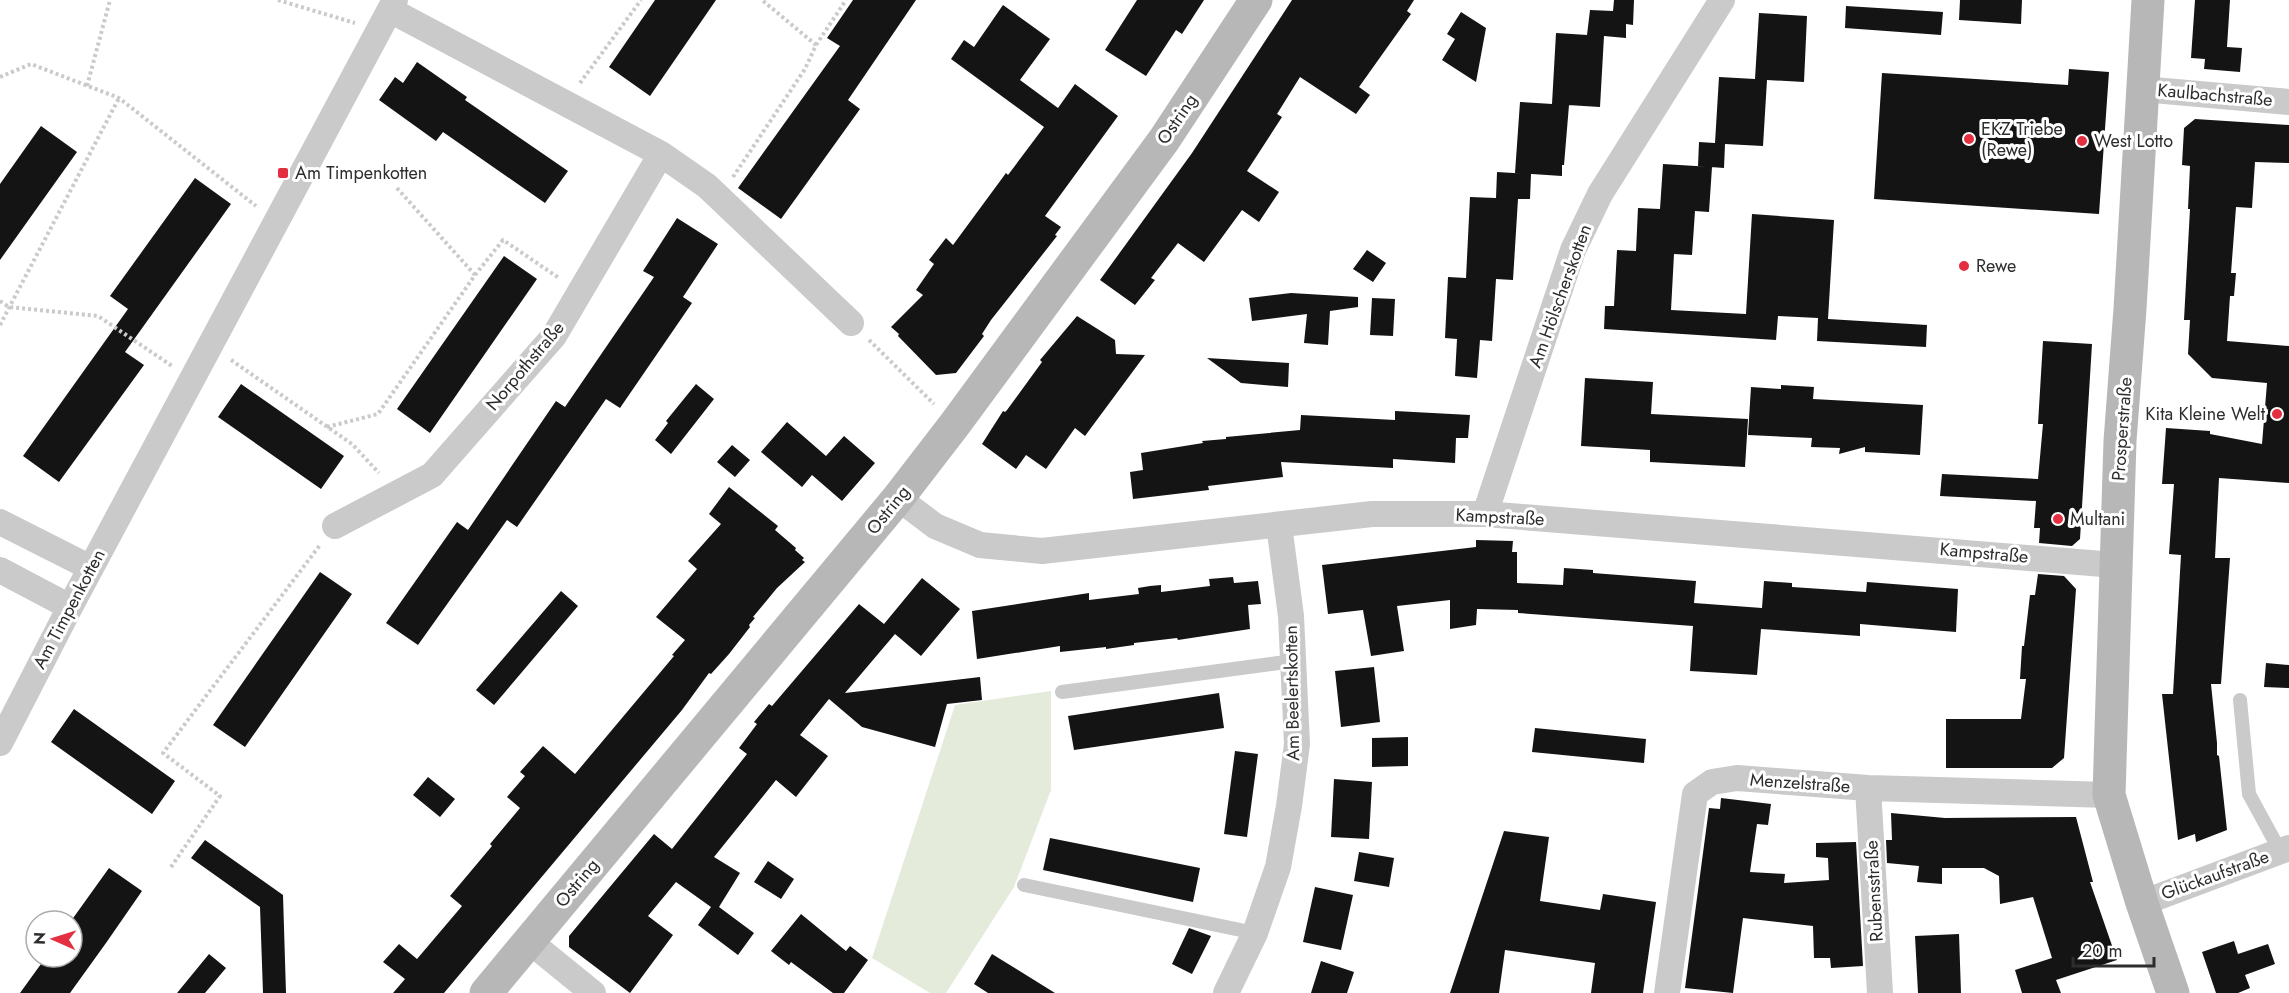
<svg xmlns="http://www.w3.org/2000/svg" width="2289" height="993" font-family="Jost,sans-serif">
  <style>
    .green { fill: #e4ebdb }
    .building { fill: #141414 }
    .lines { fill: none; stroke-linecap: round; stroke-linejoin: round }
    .path { stroke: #cacaca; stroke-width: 4; stroke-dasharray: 3 3; stroke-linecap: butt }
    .lane { stroke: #cacaca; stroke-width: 14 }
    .street { stroke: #cacaca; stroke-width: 26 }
    .secondary { stroke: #b7b7b7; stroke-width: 33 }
    .poi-dot { fill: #e42f42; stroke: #fff; stroke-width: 2 }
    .labels { text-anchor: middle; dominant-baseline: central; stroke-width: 6; stroke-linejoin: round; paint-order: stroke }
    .street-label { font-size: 18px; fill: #2d2d2d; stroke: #fff }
    .poi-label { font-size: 18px; fill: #2d2d2d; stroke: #fff; text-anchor: start }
  </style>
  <rect width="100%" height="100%" fill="#fff"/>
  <!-- green -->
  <path class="green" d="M1051 691V790L1014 887 946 993H930L872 958 955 705Z"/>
  <!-- building -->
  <path class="building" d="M655 0H716L650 96 609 67Z
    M853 0H916L848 100 860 109 781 219 738 188 840 46 827 38Z
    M1137 0H1204L1182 34 1176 30 1146 76 1105 50Z
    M1292 0H1414L1407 11 1411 14 1359 87 1370 95 1356 114 1300 77 1277 114 1282 117 1247 171 1279 192 1259 222 1242 210 1204 262 1178 243 1151 278 1155 280 1135 305 1100 280 1192 153Z
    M1614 0H1634L1633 25 1626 24V38L1604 36 1600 107 1552 104 1556 33 1603 36 1587 35 1590 10 1613 11Z
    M1960 0H2022L2021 24 1959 20Z
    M2195 0H2230L2227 47 2242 48 2240 72 2204 69 2205 59 2191 58Z
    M1003 5 1050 39 1020 80 1058 108 1075 84 1118 116 1045 216 1061 227 1055 235 1057 236 991 320 982 334 984 336 956 373 936 375 898 336 899 334 891 327 923 295 916 290 934 264 929 260 946 238 953 245 1006 173 1008 175 1044 127 951 59 964 40 974 47Z
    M1846 6 1943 12 1941 35 1845 28Z
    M1461 12 1486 28 1476 82 1442 60 1455 39 1447 34Z
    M1759 13 1807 16 1804 82 1767 80 1763 146 1725 144 1724 168 1698 166 1699 142 1715 143 1719 77 1755 79Z
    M417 62 467 97 465 100 568 171 545 203 443 132 436 141 379 100 395 77 403 83Z
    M2069 69 2109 72 2099 214 1874 199 1882 73 2068 85Z
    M1520 102 1569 105 1564 165H1562V176L1515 173Z
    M2195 119 2289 125V163L2255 162 2252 208 2236 207 2231 273H2236L2234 296H2230L2227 341 2289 346V483L2219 478 2215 558H2230L2221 684H2211L2217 743V755L2219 756 2227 830 2196 842 2195 834 2178 840 2162 694H2173L2181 555 2169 554 2174 484H2162L2166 428 2210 431V434L2262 444 2267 383 2212 378 2188 354 2190 320H2184L2190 209H2188L2190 166 2182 165 2184 128Z
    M41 126 77 152 0 260V184Z
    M1663 164 1712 167 1709 212 1695 211 1692 255 1674 254 1671 310 1746 314 1752 214 1834 220 1828 319 1927 325 1926 347 1817 341 1818 318 1778 316 1776 340 1604 329 1605 306H1614L1617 250 1636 251 1638 208 1660 209Z
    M1497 172 1531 174 1530 199H1518L1513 280 1496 279 1492 341 1480 340 1477 378 1455 376 1457 339 1445 338 1448 277 1466 278 1470 197 1496 198Z
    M195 178 231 204 125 352 144 365 59 482 23 456 128 309 110 296Z
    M677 218 718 244 683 297 692 303 620 408 606 399 517 527 507 520 418 645 386 623 457 522 468 530 556 401 565 407 654 277 643 271Z
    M1367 250 1386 263 1373 282 1353 269Z
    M504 256 537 279 430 433 397 409Z
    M1291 293 1358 297V307L1330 311 1328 345 1304 343 1307 314 1252 321 1249 298Z
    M1372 298 1395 299 1393 336 1370 335Z
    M1077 316 1115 340 1116 354 1145 355 1085 436 1075 428 1046 469 1026 455 1016 469 982 444 1003 411 1005 412 1007 410 1042 362 1040 360Z
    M2043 341 2092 344 2080 539 2072 546 2039 543 2040 528H2034L2036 501 1940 496 1942 474 2038 479 2043 424H2038Z
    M1207 358 1289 363 1288 387 1241 383Z
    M1585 378 1653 382 1651 414 1748 419 1745 467 1650 462V450L1581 446Z
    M241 384 344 456 321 489 218 417Z
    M696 384 714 399 671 454 655 440 668 423 666 421Z
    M1781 385 1814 387 1813 399 1923 405 1920 455 1865 452V447L1839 454 1840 448 1811 447 1812 438 1748 435 1751 387 1781 389Z
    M1395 411 1470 415 1468 438H1456L1455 463 1393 459V468L1281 462 1283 477 1208 486 1209 490 1133 499 1130 472 1143 470 1141 453 1203 443 1202 441 1226 439V437L1300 430 1301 415 1395 420Z
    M787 422 826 456 844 436 875 463 842 501 812 475 802 487 761 452Z
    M732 445 750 460 735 477 717 462Z
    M729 487 778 526 775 530 796 548 795 550 804 558 802 560 805 562 777 588 753 617 755 618 749 625 750 627 729 654 711 674 709 673 682 710 444 993H393L405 979 383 962 399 944 417 959 462 906 450 896 492 846 490 844 520 808 507 797 525 776 520 772 543 746 575 774 674 656 672 655 685 640 656 617 697 569 688 561 721 524 709 514Z
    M1476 540 1513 541 1512 552H1517V583L1563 585 1564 568 1593 570V573L1696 581 1694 603 1762 608 1764 581 1792 583V587L1866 592 1867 582 1958 589 1956 632 1860 624V636L1761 629 1757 675 1690 671 1693 626 1518 613V610L1477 609 1476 625 1450 629V600L1397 606 1404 651 1371 656 1363 610 1328 614 1322 565 1476 547Z
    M320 572 352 594 245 747 213 725Z
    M2038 574 2064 576 2076 589 2064 758 2052 768H1946V719H2021L2026 679H2020L2022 646H2024L2030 595H2035Z
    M1233 577 1234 583 1258 581 1261 604 1248 605 1250 629 1178 640 1177 638 1134 643V645L1106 649V647L1060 652V646L977 659 972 611 1089 593V600L1139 594 1138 588 1150 586 1161 585V592L1210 586 1209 579Z
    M922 578 960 609 921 656 895 634 845 693 980 677 982 700 947 704 935 747 862 727 829 699 800 735 828 756 796 797 776 780 714 857 740 873 719 907 754 933 738 955 698 925 711 907 676 882 648 916 673 935 630 993 569 947V936L654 834 672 849 747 754 739 748 757 724 754 722 769 704 772 706 859 604 884 624Z
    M561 591 578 606 494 705 476 690Z
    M2266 663 2289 665V688L2264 687Z
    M1374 667 1380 722 1341 727 1335 671Z
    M1219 693 1224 728 1074 750 1068 716Z
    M74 709 175 781 152 814 51 742Z
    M1535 728 1646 739 1644 763 1532 752Z
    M1408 737V766L1372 767V738Z
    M1235 751 1258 754 1247 837 1224 834Z
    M428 777 455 799 440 817 413 795Z
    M1334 779 1372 782 1369 839 1331 837Z
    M1721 798 1771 804 1768 825 1757 824 1750 872 1785 874 1784 883 1829 880 1828 858 1816 857V843L1856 842 1863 966 1831 968 1830 958H1814L1813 926 1743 918 1733 993 1685 988 1709 808 1720 809Z
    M1891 813 1945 818 2076 817 2093 882H2090L2117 960 2056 980 2061 993H2022L2015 970 2052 958 2033 897 2000 904 1999 876 1984 868H1942V884L1917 882 1919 866 1887 863 1886 840H1892Z
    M1504 831 1549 837 1540 901 1600 910 1603 894 1656 902 1643 993H1591L1595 963 1505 950 1499 993H1450Z
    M1050 838 1200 868 1193 902 1043 870Z
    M205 840 283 895 286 993H263L260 907 191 858Z
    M1359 852 1394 858 1389 887 1354 881Z
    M768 861 794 879 781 899 754 882Z
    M109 868 142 891 106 943 70 993H20L46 957H72L71 921Z
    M1315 887 1353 895 1341 950 1303 942Z
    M801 914 846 951 850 946 868 960 844 993H833L791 962 789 965 771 951Z
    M1189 928 1211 936 1192 974 1172 964Z
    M1959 934 1961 993H1918L1915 936Z
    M2234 941 2238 954 2268 944 2275 964 2245 975 2250 988 2238 993H2216L2202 952Z
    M209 954 226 968 205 993H177Z
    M992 954 1018 970 1055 993H988L974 984Z
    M1321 961 1354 972 1347 993H1311Z"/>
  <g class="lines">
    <!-- path -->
    <path class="path" d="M278 0 355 23
      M816 45 846 0
      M0 77 31 64 119 98 256 206
      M580 83 641 0
      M87 86 110 0
      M733 177 805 69 816 45 762 0
      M475 275 503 240 559 278
      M0 301 9 307 98 316 172 366
      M0 325 119 98
      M869 340 934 404
      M231 360 352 444 379 473
      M327 427 378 414 475 275 396 187
      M171 867 220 796 163 753 320 545"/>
    <!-- lane -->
    <path class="lane" d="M1062 692 1293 661
      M2240 700 2249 794 2280 851
      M1024 885 1255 933"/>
    <!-- street -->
    <path class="street" d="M390 10 661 154 707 186 851 323
      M2142 89 2289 102
      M898 498 935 526 980 545 1042 551 1372 514H1485L2115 565
      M1485 514 1573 250 1600 194 1722 0
      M0 522 91 568
      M335 526 432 475 554 336 661 154
      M0 570 70 607
      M0 743 70 607 395 0
      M1868 788 1880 993
      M2142 903 2289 848
      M529 941 593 993
      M1226 993 1255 933 1278 867 1289 806 1297 744 1291 616 1279 525
      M1667 993 1695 794 1712 782 1737 778 1868 788 2109 795"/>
    <!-- secondary -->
    <path class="secondary" d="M2148 0 2130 309 2120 441 2109 795 2142 903 2173 993
      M486 993 898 498 955 424 1164 140 1256 0"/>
  </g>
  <!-- markers -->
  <g class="poi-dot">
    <circle cx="1969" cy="139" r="6"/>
    <circle cx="2082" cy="141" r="6"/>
    <rect x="277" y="167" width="12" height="12" rx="3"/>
    <circle cx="1964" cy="266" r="6"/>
    <circle cx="2277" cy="414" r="6"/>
    <circle cx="2058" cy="519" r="6"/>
  </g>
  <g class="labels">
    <!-- street labels -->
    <g class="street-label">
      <text transform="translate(2215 95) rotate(5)">Kaulbachstraße</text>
      <text transform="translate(1177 119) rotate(-56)">Ostring</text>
      <text transform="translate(1560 296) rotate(-70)">Am Hölscherskotten</text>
      <text transform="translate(525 366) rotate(-50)">Norpothstraße</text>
      <text transform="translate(2122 429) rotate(-86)">Prosperstraße</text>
      <text transform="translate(888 510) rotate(-51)">Ostring</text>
      <text transform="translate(1500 517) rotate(3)">Kampstraße</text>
      <text transform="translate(1984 553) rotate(5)">Kampstraße</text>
      <text transform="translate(69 609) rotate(-62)">Am Timpenkotten</text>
      <text transform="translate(1292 693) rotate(-91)">Am Beelertskotten</text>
      <text transform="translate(1800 783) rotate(4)">Menzelstraße</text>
      <text transform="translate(2215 875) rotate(-20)">Glückaufstraße</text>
      <text transform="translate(577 883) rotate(-50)">Ostring</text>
      <text transform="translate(1874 891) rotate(-93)">Rubensstraße</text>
    </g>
    <!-- poi labels -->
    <g class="poi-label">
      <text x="1981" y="129">EKZ Triebe<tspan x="1981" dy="21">(Rewe)</tspan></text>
      <text x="2094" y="141">West Lotto</text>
      <text x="295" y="173">Am Timpenkotten</text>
      <text x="1976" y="266">Rewe</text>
      <text x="2265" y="414" text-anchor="end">Kita Kleine Welt</text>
      <text x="2070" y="519">Multani</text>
    </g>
  </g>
  <!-- north arrow -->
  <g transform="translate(54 939) rotate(273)"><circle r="28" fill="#ffffff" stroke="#ababab" stroke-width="1.5"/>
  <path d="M0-4.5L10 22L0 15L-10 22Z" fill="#e42f42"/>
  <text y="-9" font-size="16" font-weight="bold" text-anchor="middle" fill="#2d2d2d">N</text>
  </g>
  <!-- scale -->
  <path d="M2073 957v9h81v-9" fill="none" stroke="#2d2d2d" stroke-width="3"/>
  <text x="2082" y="957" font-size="18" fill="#2d2d2d" stroke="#ffffff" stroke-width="4.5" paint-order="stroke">20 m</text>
</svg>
